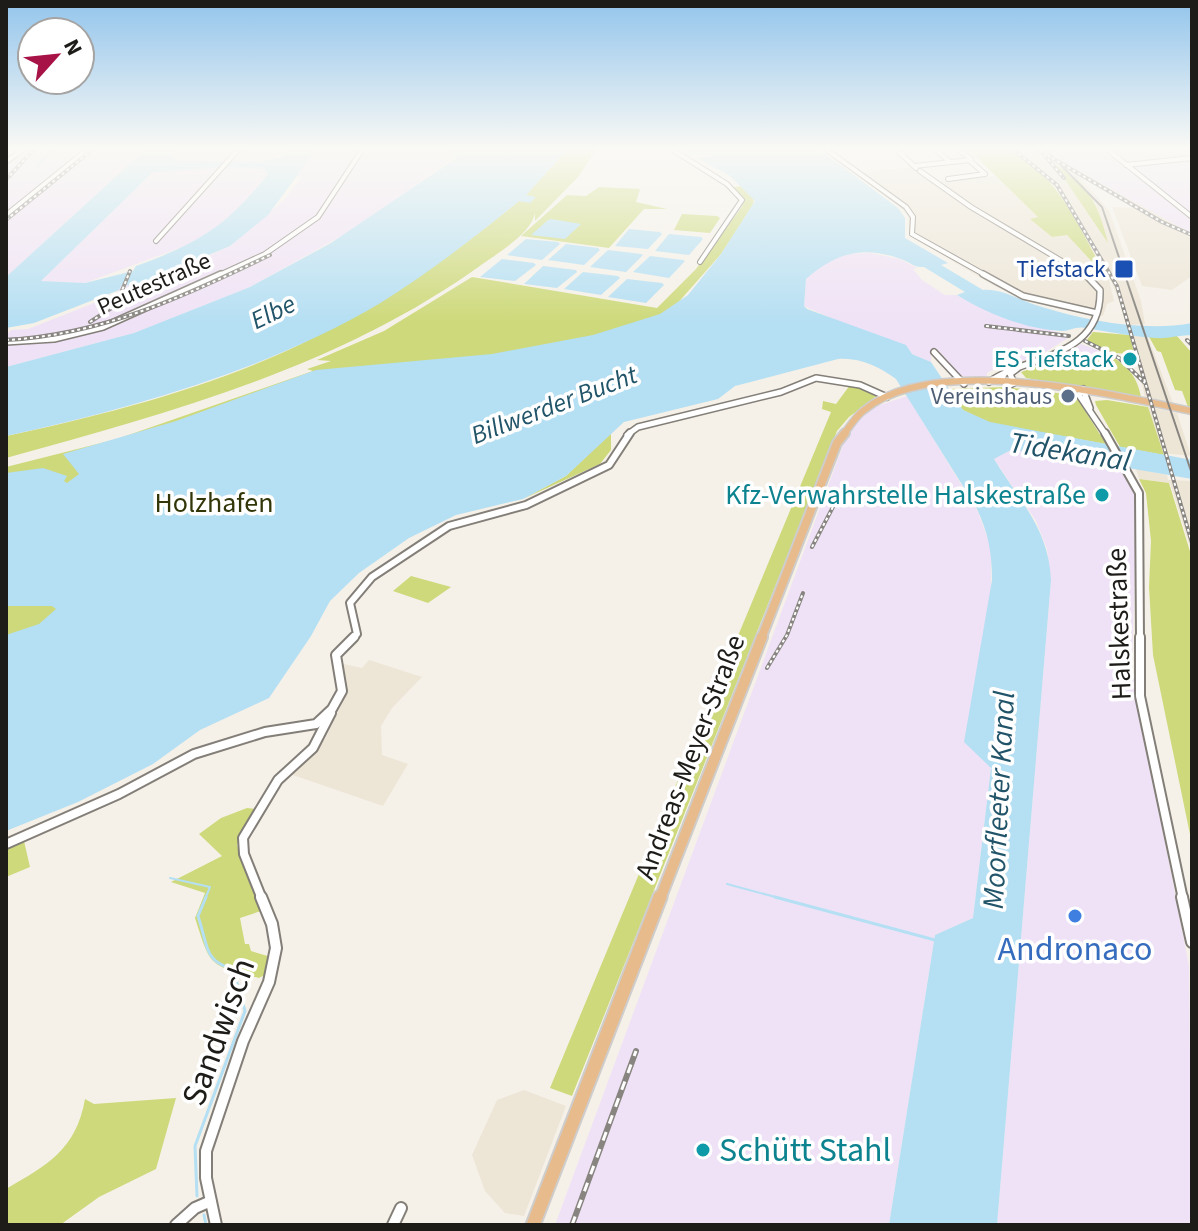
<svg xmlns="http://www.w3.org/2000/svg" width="1198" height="1231" font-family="'Source Sans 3',sans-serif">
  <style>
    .built { fill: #ede5d6; fill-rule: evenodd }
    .industrial { fill: #efe2f6 }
    .green { fill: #cdd97a }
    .water { fill: #b5dff3; fill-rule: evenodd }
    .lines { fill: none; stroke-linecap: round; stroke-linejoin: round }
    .stream-far1 { stroke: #b5dff3; stroke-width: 2 }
    .stream { stroke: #b5dff3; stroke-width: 3 }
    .minor-far4-casing { stroke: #837f78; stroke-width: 6 }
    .minor-far3-casing { stroke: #837f78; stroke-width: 8 }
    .minor-far2-casing { stroke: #837f78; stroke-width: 10 }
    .minor-far1-casing { stroke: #837f78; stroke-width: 12 }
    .minor-casing { stroke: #837f78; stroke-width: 14 }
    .major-far3-casing { stroke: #cecdcc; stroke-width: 9 }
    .major-far2-casing { stroke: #cecdcc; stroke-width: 12 }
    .major-far1-casing { stroke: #cecdcc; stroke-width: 14 }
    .major-casing { stroke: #cecdcc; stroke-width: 17 }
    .minor-far4 { stroke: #fff; stroke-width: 4 }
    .minor-far3 { stroke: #fff; stroke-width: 5 }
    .minor-far2 { stroke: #fff; stroke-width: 6 }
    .minor-far1 { stroke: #fff; stroke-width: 8 }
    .minor { stroke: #fff; stroke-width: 10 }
    .major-far3 { stroke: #e8bb8c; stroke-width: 6 }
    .major-far2 { stroke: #e8bb8c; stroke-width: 8 }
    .major-far1 { stroke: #e8bb8c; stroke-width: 10 }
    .major { stroke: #e8bb8c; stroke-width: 13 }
    .tram { stroke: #888580; stroke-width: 2 }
    .rail-far1-casing { stroke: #888580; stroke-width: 4 }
    .rail-casing { stroke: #888580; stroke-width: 6 }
    .rail-far1 { stroke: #fff; stroke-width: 2; stroke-dasharray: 3; stroke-linecap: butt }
    .rail { stroke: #fff; stroke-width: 3; stroke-dasharray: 9; stroke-linecap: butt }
    .transit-dot { fill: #1a4fb4; stroke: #fff; stroke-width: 3 }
    .culture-dot { fill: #0f9aa8; stroke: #fff; stroke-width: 3 }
    .service-dot { fill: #5c6f8a; stroke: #fff; stroke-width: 3 }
    .shop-dot { fill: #3f7fe0; stroke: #fff; stroke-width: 3 }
    .labels { text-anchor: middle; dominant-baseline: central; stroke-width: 7; stroke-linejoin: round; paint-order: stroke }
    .far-transit-label { font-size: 24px; fill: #164399; stroke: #fff; text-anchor: end }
    .far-street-label { font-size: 24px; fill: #1e1c19; stroke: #fff }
    .far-culture-label { font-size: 24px; fill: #0d838f; stroke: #fff; text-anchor: end }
    .far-service-label { font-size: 24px; fill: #4e5e75; stroke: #fff; text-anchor: end }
    .far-water-label { font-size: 26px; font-style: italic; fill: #215469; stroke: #fff }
    .culture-label { font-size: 28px; fill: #0d838f; stroke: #fff; text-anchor: end }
    .park-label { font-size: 28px; fill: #323609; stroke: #fff }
    .street-label { font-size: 28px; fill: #1e1c19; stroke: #fff }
    .water-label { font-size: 30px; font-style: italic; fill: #215469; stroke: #fff }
    .near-shop-label { font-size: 34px; fill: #366cbe; stroke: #fff }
    .near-street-label { font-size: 34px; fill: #1e1c19; stroke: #fff }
    .near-culture-label { font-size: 34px; fill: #0d838f; stroke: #fff; text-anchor: start }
  </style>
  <rect width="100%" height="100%" fill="#f5f1e9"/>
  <!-- built -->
  <path class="built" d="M1011 150H1049L1053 153 1049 154 1192 234V276L1172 290 1142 286 1112 207 1137 208 1080 177 1109 210 1141 301 1145 324 1129 325 1109 276 1052 183ZM1057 166 1075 175H1071L1093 196 1107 241Z
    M910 167 933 182 995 176 1039 218 1031 219 1052 237 1067 235 1109 280 1114 301 1107 304 1103 316 1028 301 995 286 910 236 908 216 902 209 854 173Z
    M1131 335H1147L1173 403 1145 397Z
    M1148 407 1177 413 1191 456 1163 453Z
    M1136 469 1167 475 1168 480 1192 481V553L1170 483 1139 479Z
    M369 660 422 677 392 708 381 726 382 755 408 764 383 806 290 774 325 739 339 710 347 687 339 663 362 668Z
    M524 1090 566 1106 524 1216 505 1213 485 1191 472 1155 497 1100Z"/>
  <!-- industrial -->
  <path class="industrial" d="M24 150H145L6 277V164Z
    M174 150H287L270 161 233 163 176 161 168 156Z
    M322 150H456L458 155 352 230 250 287 134 333 6 367V335L11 330 28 329 117 294 121 284 176 271 230 246 283 201 301 178 297 176 312 154Z
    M1049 150H1192V234L1061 161Z
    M230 167 265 170 268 174 233 215 198 241 85 283 41 281 153 172Z
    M846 254 870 253 900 259 917 268 913 269 922 280 945 295H957L998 315 1071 336 1039 356 996 368 987 373V378L965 377 954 371 939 354H931V362L804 306 806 279 825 262Z
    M1081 344 1106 353 1087 365 1054 369 1050 362Z
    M907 396 978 512 991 548V768L973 918 935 935 889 1225H555L849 429 874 407Z
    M1009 451H1029L1120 469 1137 495 1132 670 1189 966 1192 1225H997L1051 580 1047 549 1036 521 994 459Z"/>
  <!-- green -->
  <path class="green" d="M567 150H596L578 177 535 221V213C531 233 501 251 484 263 342 366 173 412 6 458V436C104 415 210 388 301 344 380 305 451 257 519 201L530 202 535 198 525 196Z
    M969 150C982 150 1001 147 1012 152 1059 173 1084 239 1109 280L1067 235 1052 237 1030 219 1038 217Z
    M1055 165C1089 180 1100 210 1108 243Z
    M742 186 754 198 753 205 721 254 676 305 334 525 6 637V467L117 439 313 371 307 369 331 361 317 360 384 331 472 277 657 308 696 269 741 208 744 201 734 187Z
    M599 187 640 189 636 202 667 209H644L609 248 521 236 567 195 586 196Z
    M682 214 717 216 720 218 710 233 674 230Z
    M1093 332 1130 335 1134 354 1113 353 1086 341Z
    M1148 335 1159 338 1176 335 1192 353V408L1188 407 1182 391 1175 390 1161 352 1157 351Z
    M1106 353C1126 364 1137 375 1141 397L1026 378 1021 372 1050 362 1054 369 1065 361 1087 365Z
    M850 385 878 395 849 417 837 431 572 1096 550 1088 831 412 822 409 823 401 836 404Z
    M1005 387 1075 395 1106 444 990 423 963 410 949 389Z
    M1107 400 1148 407 1164 455 1120 447 1096 405 1095 401Z
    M611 433V450L600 464 523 499 566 476Z
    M1139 479 1169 483 1192 558V844L1153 655 1149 587 1151 541 1146 493Z
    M411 576 451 587 428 603 393 591Z
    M247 808 257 809 237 845 264 910 240 918 245 944H249L251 951 271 957 268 973 259 978C208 965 211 967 195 918L205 893 171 882 222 856 199 834 221 818Z
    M24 841 30 867 6 877V848Z
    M176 1098 156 1169 99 1197 60 1225H6V1189C47 1165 76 1150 85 1099L94 1104Z"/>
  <!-- water -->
  <path class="water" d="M145 150H174L169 155 176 161 262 162 279 158 287 150H316L268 215 230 246 134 286 122 284 119 290 34 323 6 328V277ZM229 167 264 169 268 174C226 227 199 243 136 266L133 271 85 283 41 281 153 172Z
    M456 150H567L526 195 536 197 530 203 519 201C475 237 430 272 382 302 268 370 134 408 6 436V367L134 333 250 287 331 243 452 161 457 156 454 155Z
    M685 150H820L898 208 905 218V238L948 263 941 265 983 290C1002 288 1023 302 1042 307 1087 321 1147 332 1192 323V335C1182 335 1164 339 1157 338 1135 337 1105 331 1085 328 1076 326 1070 331 1062 331 1027 330 986 313 957 295L965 292 924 267C914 268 910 262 901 259 862 245 836 253 806 279L804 306 807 309 906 345 912 354 931 362 963 410 990 422 1192 460V479L1029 451H1009L994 459C1019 500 1049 529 1051 580L997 1225H889L935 935 973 918 991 768 964 742 992 580C992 552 988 532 976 507L896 379C880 367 859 357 838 359L735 386 718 399 624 422 566 476 523 499 456 515 409 538 359 573 330 601 311 636 269 698 200 730 153 764 78 802 6 831V635L39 624 56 609 52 606H6V473L43 468 67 476 64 481 67 483 79 474 63 454 176 421 316 370 492 354 593 335 660 314 688 295 721 254 755 201 730 176 697 158 712 156 711 153 692 155Z
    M548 220 551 219 581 224 565 239 531 235Z
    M629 229 660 232 662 234 648 249 615 246Z
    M669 234 701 237 703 239 689 255 655 251Z
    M526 239 558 242 560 244 542 260 507 255Z
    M566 244 598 248 600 250 584 265 548 260Z
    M608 250 641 254 643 255 626 272 590 267Z
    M650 256 683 260 685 261 669 278 633 272Z
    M502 259 534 263 536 265 515 281 480 277Z
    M543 266 576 270 577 272 557 288 524 284Z
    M583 272 618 276 620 278 601 295 564 289Z
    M627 279 662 283 664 285 646 303 608 297Z"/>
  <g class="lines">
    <!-- stream-far1 -->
    <path class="stream-far1" d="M6 156 9 154
      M6 159 17 150
      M38 166 51 150
      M170 878 210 887 205 899
      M727 884 783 899"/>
    <!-- stream -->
    <path class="stream" d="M206 897 198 916C210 953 203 962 244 973
      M775 897 935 940
      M197 1196 195 1146 245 1011 237 983
      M204 1215 206 1225"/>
    <!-- minor-far4 casing -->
    <g class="minor-far4-casing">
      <path id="minor-far4" d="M673 150 727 184 742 200 700 262
        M827 150 906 207 913 217 912 234 987 276
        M897 150 916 168
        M936 150 950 162
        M959 150 971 159
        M1108 150 1192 217
        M6 162 22 150
        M1126 165 1192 158
        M914 166 970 160
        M920 171 971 207 1087 276
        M948 179 985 174 969 160
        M6 215 83 153
        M156 241 238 150
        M217 276 265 254 318 217 362 150"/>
    </g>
    <!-- minor-far3 casing -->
    <g class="minor-far3-casing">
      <path id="minor-far3" d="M983 274 1023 296 1097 313
        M6 342 54 339 103 327 221 274
        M934 352 964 384
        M1007 370 1001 379 1010 385 1014 383 1010 374 1018 368
        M989 382C1026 355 1102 359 1100 290L1085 274
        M1090 408 1083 389 1079 395 1106 435
        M627 435 638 427 781 392 816 378 860 385 887 397"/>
    </g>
    <!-- minor-far2 casing -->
    <g class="minor-far2-casing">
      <path id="minor-far2" d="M1105 433 1139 493 1140 639
        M352 639 357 634 350 603 372 577 449 526 526 505 609 465 630 433"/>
    </g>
    <!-- minor-far1 casing -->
    <g class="minor-far1-casing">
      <path id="minor-far1" d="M1140 637V696L1183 899
        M6 844 119 794 194 754 265 732 316 724 332 709 342 691 336 655 354 637
        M262 899 244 854 243 838 278 780 313 748 331 713"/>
    </g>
    <!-- minor casing -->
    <g class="minor-casing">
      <path id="minor" d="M1182 897 1192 942
        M176 1225 195 1208 211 1201
        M216 1225 206 1178V1151L243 1041 269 982 276 948 272 924 261 897
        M393 1225 401 1208"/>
    </g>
    <!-- major-far3 casing -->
    <g class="major-far3-casing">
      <path id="major-far3" d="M843 435C849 428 855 417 863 411 933 352 1109 394 1192 411"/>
    </g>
    <!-- major-far2 casing -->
    <g class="major-far2-casing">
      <path id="major-far2" d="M761 639 837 443 845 433"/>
    </g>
    <!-- major-far1 casing -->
    <g class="major-far1-casing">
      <path id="major-far1" d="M660 899 762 637"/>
    </g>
    <!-- major casing -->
    <g class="major-casing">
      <path id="major" d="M533 1225 660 897"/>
    </g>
    <!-- minor-far4 -->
    <use href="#minor-far4" class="minor-far4"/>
    <!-- minor-far3 -->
    <use href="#minor-far3" class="minor-far3"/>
    <!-- minor-far2 -->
    <use href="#minor-far2" class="minor-far2"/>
    <!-- minor-far1 -->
    <use href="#minor-far1" class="minor-far1"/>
    <!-- minor -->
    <use href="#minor" class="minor"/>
    <!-- major-far3 -->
    <use href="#major-far3" class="major-far3"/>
    <!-- major-far2 -->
    <use href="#major-far2" class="major-far2"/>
    <!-- major-far1 -->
    <use href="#major-far1" class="major-far1"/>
    <!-- major -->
    <use href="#major" class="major"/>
    <!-- tram -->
    <path class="tram" d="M1046 150 1102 207 1192 474"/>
    <!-- rail-far1 casing -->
    <g class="rail-far1-casing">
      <path id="rail-far1" d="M1014 150 1057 185 1117 286 1192 543
        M1040 150 1064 178
        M1052 158 1162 222 1192 235
        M6 180 33 150
        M6 220 92 150
        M90 322 116 305 130 271
        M986 326 1069 336
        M6 340C102 335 185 296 270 255
        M1187 340 1192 345
        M1085 341 1119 358 1145 383
        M812 547 834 505
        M767 668 787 635 803 593"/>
    </g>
    <!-- rail casing -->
    <g class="rail-casing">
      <path id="rail" d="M572 1225 636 1051"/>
    </g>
    <!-- rail-far1 -->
    <use href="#rail-far1" class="rail-far1"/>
    <!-- rail -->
    <use href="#rail" class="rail"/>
  </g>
  <!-- sky -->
  <linearGradient id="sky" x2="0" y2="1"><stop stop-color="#93c5ec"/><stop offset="0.46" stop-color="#faf9f5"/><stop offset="1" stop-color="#faf9f5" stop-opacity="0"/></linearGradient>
  <rect width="1198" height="323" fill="url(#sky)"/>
  <!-- markers -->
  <rect class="transit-dot" x="1114" y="259" width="20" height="20" rx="4"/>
  <g class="culture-dot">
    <circle cx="1130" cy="359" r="8"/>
    <circle cx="1102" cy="495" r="8"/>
    <circle cx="703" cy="1150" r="8"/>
  </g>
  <circle class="service-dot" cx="1068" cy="396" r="8"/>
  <circle class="shop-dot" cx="1075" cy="916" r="8"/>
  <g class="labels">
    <!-- far-transit labels -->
    <g class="far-transit-label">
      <text x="1106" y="269">Tiefstack</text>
    </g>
    <!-- far-street labels -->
    <g class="far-street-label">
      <text transform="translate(154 284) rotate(-24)">Peutestraße</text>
    </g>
    <!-- far-culture labels -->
    <g class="far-culture-label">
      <text x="1114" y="359">ES Tiefstack</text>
    </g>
    <!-- far-service labels -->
    <g class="far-service-label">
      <text x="1052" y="396">Vereinshaus</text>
    </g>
    <!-- far-water labels -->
    <g class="far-water-label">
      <text transform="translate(273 312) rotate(-26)">Elbe</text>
      <text transform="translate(554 405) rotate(-21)">Billwerder Bucht</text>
    </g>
    <!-- culture labels -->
    <g class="culture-label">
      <text x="1086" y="495">Kfz-Verwahrstelle Halskestraße</text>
    </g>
    <!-- park labels -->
    <g class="park-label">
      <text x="214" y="503">Holzhafen</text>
    </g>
    <!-- street labels -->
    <g class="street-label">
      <text transform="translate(1119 624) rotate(-92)">Halskestraße</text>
      <text transform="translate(690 757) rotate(-69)">Andreas-Meyer-Straße</text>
    </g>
    <!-- water labels -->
    <g class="water-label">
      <text transform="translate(1070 452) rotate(9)">Tidekanal</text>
      <text transform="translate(999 800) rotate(-87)">Moorfleeter Kanal</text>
    </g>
    <!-- near-shop labels -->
    <g class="near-shop-label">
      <text x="1075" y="949">Andronaco</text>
    </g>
    <!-- near-street labels -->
    <g class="near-street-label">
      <text transform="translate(219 1032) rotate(-70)">Sandwisch</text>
    </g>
    <!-- near-culture labels -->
    <g class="near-culture-label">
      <text x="719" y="1150">Schütt Stahl</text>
    </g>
  </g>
  <!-- border -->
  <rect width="1198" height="1231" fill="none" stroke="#1e1c19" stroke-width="16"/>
  <!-- north arrow -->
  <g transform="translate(56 56) rotate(63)"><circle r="38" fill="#ffffff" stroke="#a5a4a3" stroke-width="2"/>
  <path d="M0-6L14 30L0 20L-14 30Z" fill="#a71247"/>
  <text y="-12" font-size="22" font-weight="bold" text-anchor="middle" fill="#1e1c19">N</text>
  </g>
</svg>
